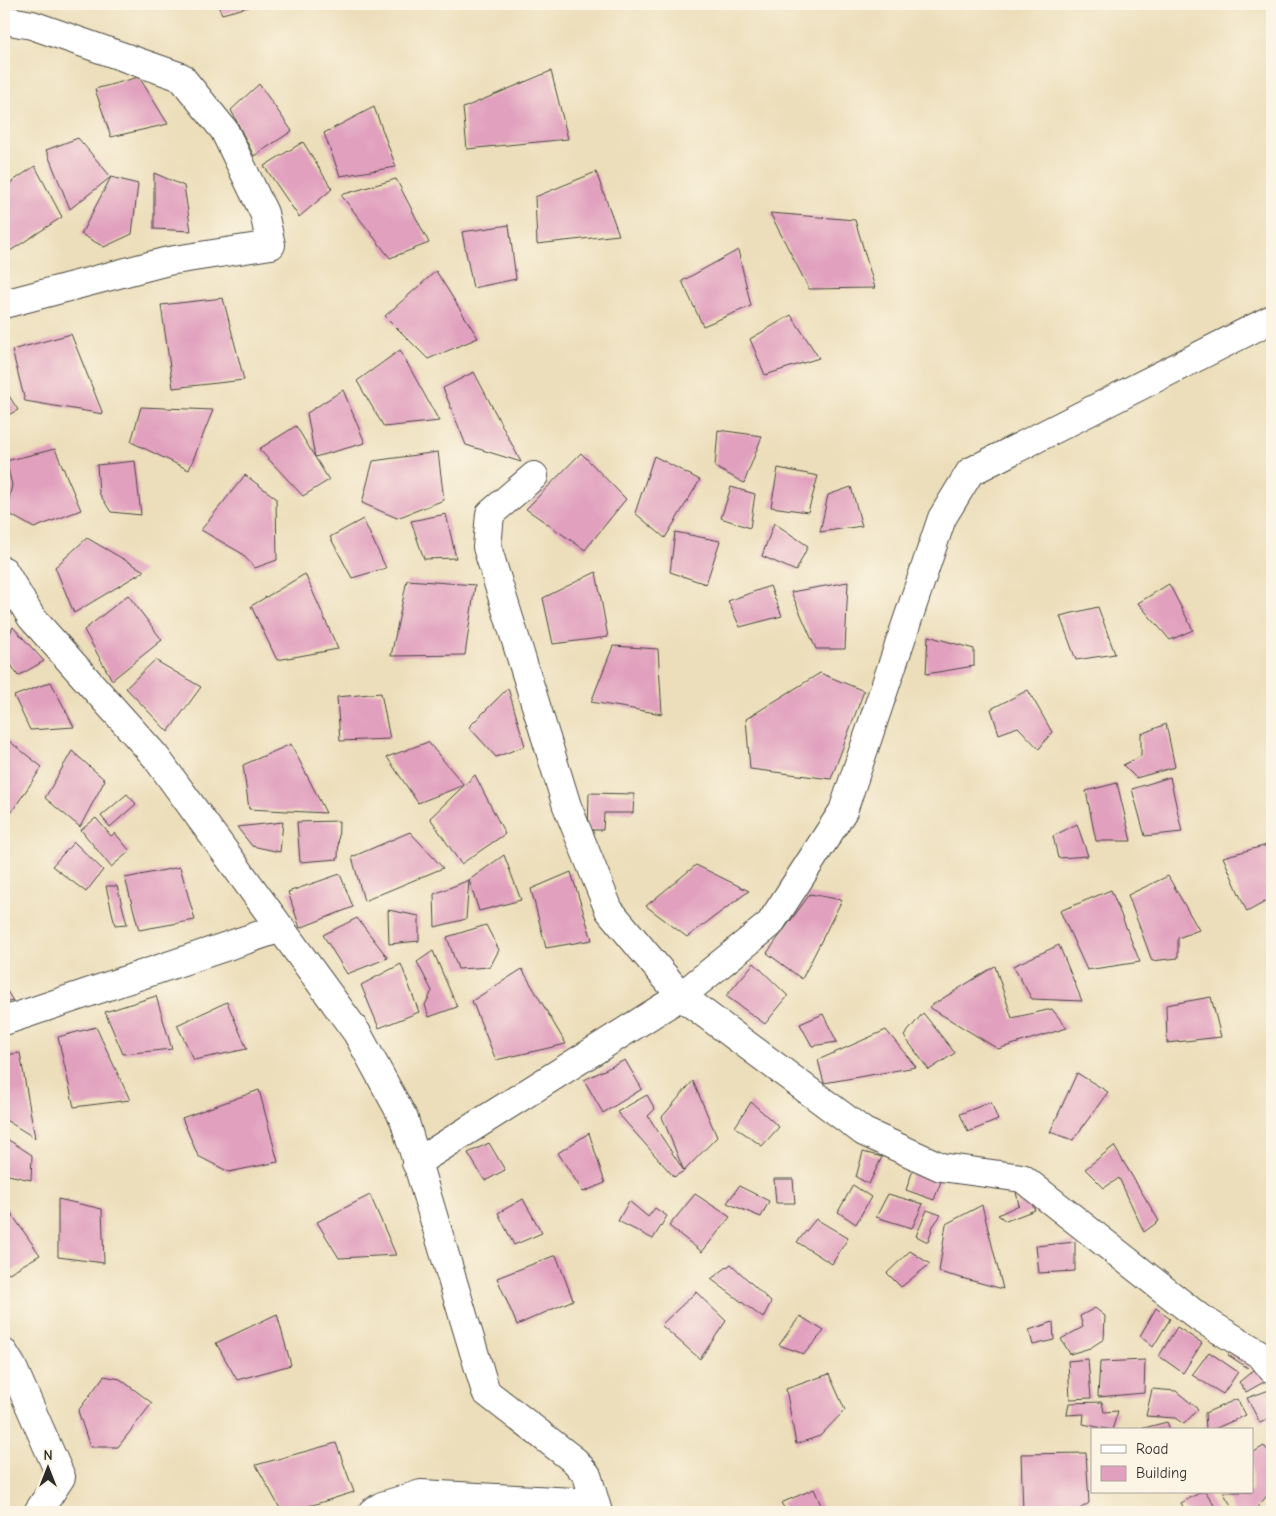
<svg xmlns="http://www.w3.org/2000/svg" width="1276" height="1516" font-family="'Comic Neue',sans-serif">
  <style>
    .building { fill: #e1a0be }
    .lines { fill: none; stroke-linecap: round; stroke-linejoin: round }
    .minor-casing { stroke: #484640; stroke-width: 30 }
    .minor { stroke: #fff; stroke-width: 28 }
  </style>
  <rect width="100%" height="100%" fill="#fcf5e5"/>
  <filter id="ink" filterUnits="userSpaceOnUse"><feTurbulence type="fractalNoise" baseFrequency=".02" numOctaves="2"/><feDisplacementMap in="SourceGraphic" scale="10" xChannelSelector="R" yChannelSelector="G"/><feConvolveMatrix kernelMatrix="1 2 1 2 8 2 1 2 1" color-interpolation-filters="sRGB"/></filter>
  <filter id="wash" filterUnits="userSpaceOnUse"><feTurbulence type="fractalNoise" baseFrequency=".0096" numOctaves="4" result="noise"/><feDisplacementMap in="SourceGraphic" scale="20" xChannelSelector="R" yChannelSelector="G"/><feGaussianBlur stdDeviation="1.12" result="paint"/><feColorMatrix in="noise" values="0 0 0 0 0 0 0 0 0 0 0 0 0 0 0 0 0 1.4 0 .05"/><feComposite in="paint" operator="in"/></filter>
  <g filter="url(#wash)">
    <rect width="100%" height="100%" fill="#ecdeba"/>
    <g id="blocks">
      <!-- building -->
      <path class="building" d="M217 4H260L222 14Z
        M551 71 568 139 467 149 463 108Z
        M139 77 168 124 111 137 95 89Z
        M259 84 292 131 254 156 231 110Z
        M374 107 396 167 340 176 324 133Z
        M78 138 111 177 70 209 46 150Z
        M303 142 332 189 299 217 264 166Z
        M35 166 62 217 7 253 4 244V187Z
        M596 172 619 235 537 244 535 197Z
        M154 173 184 186 191 231 154 229Z
        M111 177 138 184 132 234 104 247 81 234Z
        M396 179 429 243 390 258 341 195Z
        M770 213 855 220 875 288 809 289Z
        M509 225 516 279 473 288 462 232Z
        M738 250 751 306 703 326 682 281Z
        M436 271 478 338 428 359 385 316Z
        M223 298 244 380 173 388 161 305Z
        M791 315 819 358 765 375 750 339Z
        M71 334 103 414 25 401 12 350Z
        M400 350 439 421 384 427 357 381Z
        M474 372 521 462 466 445 443 388Z
        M4 388 18 410 4 417Z
        M343 390 365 443 315 457 307 413Z
        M141 407 213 410 189 470 131 442Z
        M296 426 329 480 303 496 259 449Z
        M718 430 762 436 744 483 715 467Z
        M55 449 81 510 34 528 6 512 12 485 6 461Z
        M438 452 444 500 397 518 362 503 373 461Z
        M581 453 626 499 585 550 526 509Z
        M654 456 700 480 665 538 635 513Z
        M135 461 141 515 111 512 99 493 97 465Z
        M778 468 818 476 808 512 771 507Z
        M245 475 276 498 277 560 255 568 241 553 201 530Z
        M731 487 755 494 750 528 721 518Z
        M851 487 862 526 820 532 828 495Z
        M446 514 456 558 424 559 411 521Z
        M363 519 386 568 352 578 330 537Z
        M774 523 808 546 796 571 762 556Z
        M675 532 720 541 706 584 670 572Z
        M87 538 144 571 74 613 55 567Z
        M596 572 608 637 553 644 543 598Z
        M305 574 338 649 277 660 251 606Z
        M407 580 475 585 465 655 391 656Z
        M848 582 845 649H816L791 592Z
        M1169 584 1193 630 1170 640 1138 603Z
        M770 586 782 616 740 627 728 601Z
        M128 595 162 640 112 680 84 630Z
        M1098 607 1115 654 1076 660 1060 616Z
        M13 627 44 661 18 676 4 653V646Z
        M928 636 974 649V666L926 674Z
        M613 646 658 649 662 714 591 702Z
        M155 660 201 687 168 732 126 688Z
        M820 673 864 691 831 779 750 769 746 719Z
        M51 682 74 727 30 730 14 696Z
        M508 688 525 746 496 757 469 727Z
        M1028 690 1052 732 1039 749 1018 727 999 734 991 709Z
        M381 693 390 739 340 741 337 697Z
        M1166 724 1175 767 1136 778 1123 765 1141 756V734Z
        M4 737 42 767 11 813 4 803Z
        M428 742 464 785 418 803 387 757Z
        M291 744 326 813 249 809 243 765Z
        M72 751 105 780 80 827 45 798Z
        M475 775 505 834 461 864 430 818Z
        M1170 777 1182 832 1145 836 1132 789Z
        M1117 783 1131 841H1096L1086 791Z
        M589 793 634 794 633 813H604L603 830H588Z
        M127 794 136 804 110 827 101 816Z
        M96 818 111 836 115 833 130 851 111 867 81 830Z
        M339 821 338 859 300 862 297 822Z
        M283 822 280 852 252 846 237 827Z
        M1077 824 1088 856 1058 858 1053 836Z
        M410 832 443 868 364 901 352 857Z
        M74 842 103 870 86 892 52 866Z
        M1271 844 1272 898 1247 912 1223 857Z
        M504 855 521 900 479 911 469 880Z
        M696 865 749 891 687 937 646 906Z
        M180 867 195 920 139 930 125 878Z
        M571 872 592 940 546 948 531 889Z
        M340 874 353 907 300 928 288 892Z
        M1168 876 1199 930 1178 938V958L1152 961 1128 895Z
        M469 880 466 919 435 927 434 894Z
        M106 886H117L127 924 115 925Z
        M1111 890 1140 962 1087 970 1060 911Z
        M810 894 842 900 802 979 767 953Z
        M388 910 419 916V941L389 944Z
        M357 918 388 958 347 974 323 935Z
        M486 925 499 950 490 967 458 969 447 937Z
        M1059 945 1082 1001 1032 999 1013 966Z
        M433 951 457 1007 429 1017 425 1005 432 991 417 962Z
        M754 963 788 996 765 1024 726 996Z
        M401 964 419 1012 379 1028 361 985Z
        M995 966 1012 1018 1052 1009 1067 1028 998 1049 929 1007Z
        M522 969 566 1044 496 1060 472 1001Z
        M4 986 13 1001 4 1003Z
        M156 996 172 1049 123 1054 105 1012Z
        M1211 997 1221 1037 1167 1043 1166 1005Z
        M227 1002 247 1049 194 1060 177 1025Z
        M923 1013 955 1053 929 1070 904 1036Z
        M823 1014 837 1042 812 1046 800 1024Z
        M96 1027 130 1100 74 1107 58 1037Z
        M886 1030 916 1067 824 1083 818 1060Z
        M20 1053 35 1138 4 1119V1055Z
        M625 1060 642 1089 603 1113 584 1080Z
        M1077 1073 1108 1092 1073 1140 1050 1132Z
        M693 1081 717 1137 684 1171 662 1117Z
        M259 1090 278 1162 229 1172 198 1156 182 1118Z
        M647 1095 655 1109 648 1116 684 1171 674 1177 617 1112Z
        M751 1102 779 1127 762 1146 735 1127Z
        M991 1102 998 1120 968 1132 960 1114Z
        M589 1133 605 1183 583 1192 558 1153Z
        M4 1137 32 1155 31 1180 4 1174Z
        M489 1143 505 1170 485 1181 468 1153Z
        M1114 1146 1159 1221 1144 1232 1119 1178 1104 1188 1085 1169Z
        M863 1152 882 1157 869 1184 856 1177Z
        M914 1167 943 1176 934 1200 906 1190Z
        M774 1179H793L795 1203H776Z
        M853 1185 871 1197 856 1224 838 1212Z
        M739 1186 769 1201 761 1217 727 1203Z
        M1025 1190 1035 1210 1006 1221 998 1215 1019 1205 1016 1192Z
        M695 1194 730 1217 702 1252 669 1226Z
        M888 1194 923 1204 912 1228 876 1217Z
        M370 1195 396 1255 339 1258 317 1222Z
        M58 1199 102 1209 104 1263 58 1257Z
        M523 1199 542 1233 514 1245 498 1213Z
        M629 1201 648 1217 655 1208 667 1216 653 1239 618 1221Z
        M982 1205 1003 1289 939 1272 946 1224Z
        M6 1206 40 1255 4 1276V1208Z
        M927 1210 941 1215 933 1226 928 1242 916 1236Z
        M816 1219 848 1238 832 1264 797 1242Z
        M1075 1242V1271L1039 1273 1036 1246Z
        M910 1251 930 1264 901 1287 887 1273Z
        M556 1255 573 1300 517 1325 497 1278Z
        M731 1264 771 1302 763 1318 711 1279Z
        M696 1292 726 1321 700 1359 661 1325Z
        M1095 1308 1105 1316 1104 1339 1090 1348 1070 1354 1061 1339 1083 1327 1080 1316Z
        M1156 1308 1170 1319 1153 1347 1140 1336Z
        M277 1314 291 1365 237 1380 216 1343Z
        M800 1316 824 1331 804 1354 779 1345Z
        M1053 1322 1054 1340 1033 1345 1029 1330Z
        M1177 1327 1202 1343 1183 1373 1159 1356Z
        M1235 1345 1258 1358 1248 1368 1228 1355Z
        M1209 1352 1238 1372 1223 1394 1192 1375Z
        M1088 1359 1091 1398 1070 1399 1068 1361Z
        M1145 1360 1144 1393 1098 1397 1100 1362Z
        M1260 1365 1271 1378 1246 1392 1239 1382Z
        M829 1374 845 1410 820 1436 796 1444 786 1389Z
        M104 1376 120 1379 152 1403 118 1447H90L78 1411Z
        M1152 1389 1176 1391 1198 1409 1184 1424 1175 1418 1146 1416Z
        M1272 1389V1417L1260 1423 1247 1398Z
        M1237 1399 1246 1415 1212 1430H1206L1205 1413Z
        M1102 1402 1104 1412 1118 1411 1112 1430 1083 1424 1084 1414 1067 1415 1069 1403Z
        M1167 1422 1170 1430H1140V1429Z
        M336 1443 354 1492 290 1512H282L256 1465Z
        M1264 1446 1272 1455V1490L1253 1512H1235L1223 1492H1252V1453Z
        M1086 1453 1089 1503 1075 1512H1023L1021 1454Z
        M814 1489 824 1512H787L781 1503Z
        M1201 1492H1206L1218 1512H1186L1181 1503Z"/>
    </g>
  </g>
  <g filter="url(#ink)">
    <use href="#blocks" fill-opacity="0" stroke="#484640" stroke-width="1"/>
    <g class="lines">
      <!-- minor casing -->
      <g class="minor-casing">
        <path id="minor" d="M4 20 32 25 181 77 224 130 264 213 271 245 168 261 4 304
          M534 476 490 514 487 547 567 806 609 910 681 996 864 1132 941 1167 1022 1178 1200 1318 1261 1355 1272 1369
          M4 571 31 617 155 756 357 1033 404 1119 486 1392 575 1461 587 1475 598 1512
          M4 1021 281 928
          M416 1163 681 996 770 924 843 811 942 518 970 472 1272 319
          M4 1353 12 1366 61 1477 38 1512
          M372 1512 382 1506 421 1494 595 1503"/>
      </g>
      <!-- minor -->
      <use href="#minor" class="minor"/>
    </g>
  </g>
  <!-- margin -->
  <rect width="1276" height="1516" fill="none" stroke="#fcf5e5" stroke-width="20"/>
  <!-- legend -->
  <rect x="1091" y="1428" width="162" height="65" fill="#fcf5e5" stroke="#a8a49b"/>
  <rect x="1101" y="1445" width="25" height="8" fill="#ffffff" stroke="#a8a49b"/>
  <text x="1136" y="1454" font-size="15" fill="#2b2b2b">Road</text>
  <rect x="1101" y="1466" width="25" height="15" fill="#e1a0be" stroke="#a8a49b"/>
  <text x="1136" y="1478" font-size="15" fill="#2b2b2b">Building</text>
  <!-- north arrow -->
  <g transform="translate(48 1468)" stroke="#fcf5e5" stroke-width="4" paint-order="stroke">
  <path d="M0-4L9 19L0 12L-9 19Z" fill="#2b2b2b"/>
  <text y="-8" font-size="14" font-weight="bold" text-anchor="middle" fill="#2b2b2b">N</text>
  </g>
</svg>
